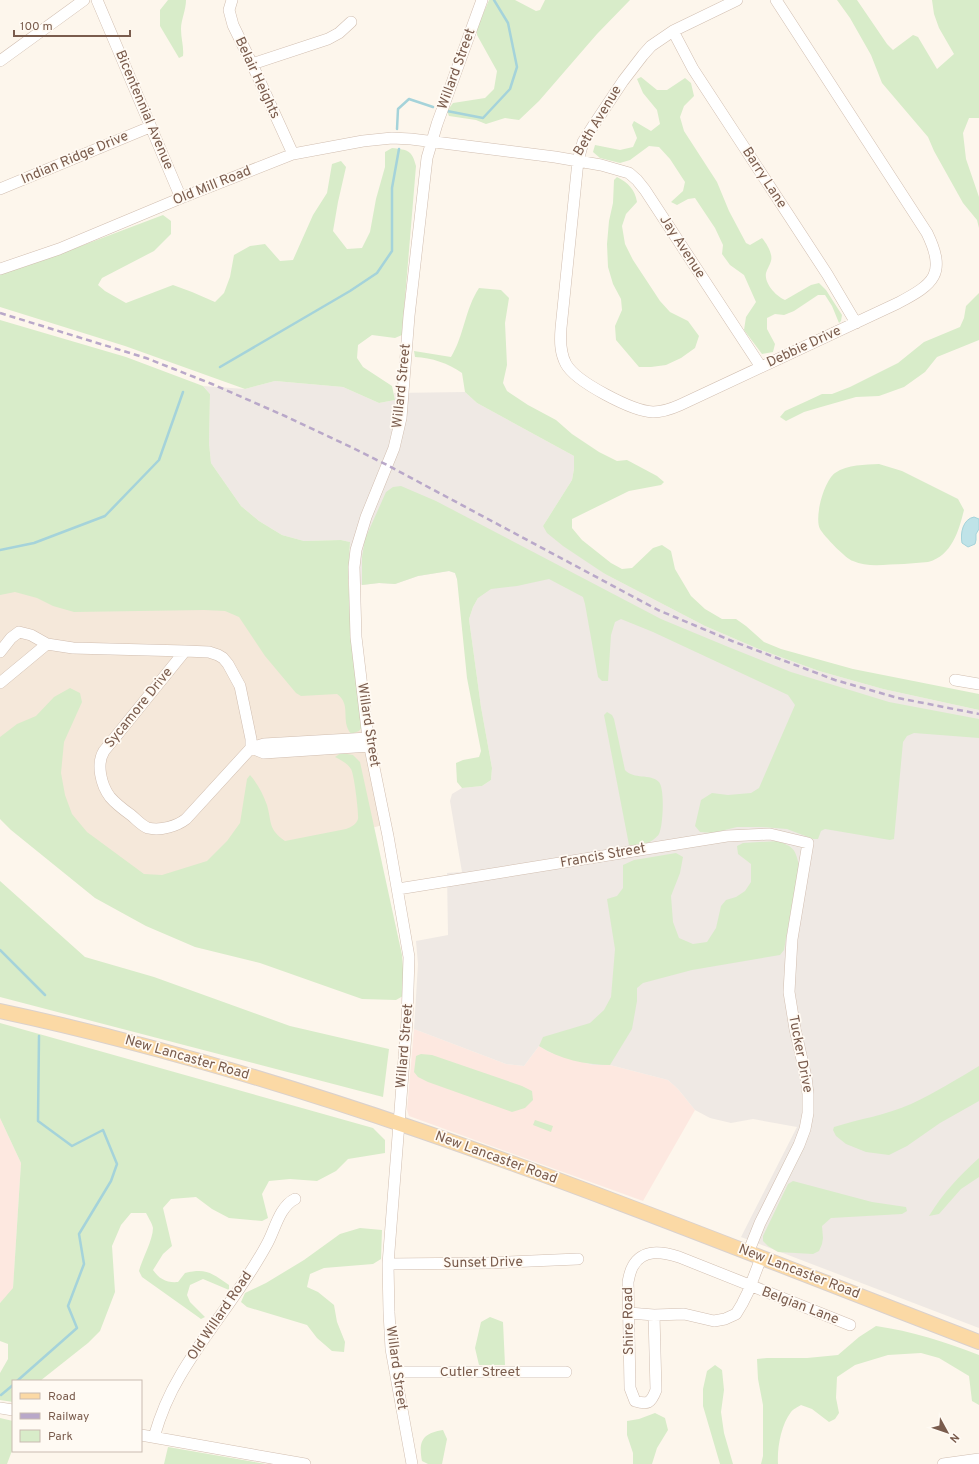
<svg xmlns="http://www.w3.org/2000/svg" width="979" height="1464" font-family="Overpass,sans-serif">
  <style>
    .residential { fill: #f5e8da }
    .commercial { fill: #fde8e0 }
    .industrial { fill: #efe9e4 }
    .green { fill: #d8ecc9 }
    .water { fill: #bfe3e8; stroke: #a5d3da }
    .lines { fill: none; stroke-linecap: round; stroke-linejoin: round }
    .stream { stroke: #a5d3da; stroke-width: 2.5 }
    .minor-casing { stroke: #d1beb0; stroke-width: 12 }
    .major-casing { stroke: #dad1cd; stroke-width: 16 }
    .minor { stroke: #fff; stroke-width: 11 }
    .major { stroke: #fbd9a5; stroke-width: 14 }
    .rail { stroke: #b9a8c9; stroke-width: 2.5; stroke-dasharray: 6 4; stroke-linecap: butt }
    .labels { text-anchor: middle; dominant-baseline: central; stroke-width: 3.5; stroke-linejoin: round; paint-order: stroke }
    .street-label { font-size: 14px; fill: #7a5c4d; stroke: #fffaf3 }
  </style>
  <rect width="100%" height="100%" fill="#fdf6ec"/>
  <!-- residential -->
  <path class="residential" d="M0 581 237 601 361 684 386 824 216 872 149 887 0 782Z"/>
  <!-- commercial -->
  <path class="commercial" d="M414 1029 506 1064 524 1066 539 1046 549 1052 593 1065H610L668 1080 678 1089 695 1110 643 1201 409 1116 407 1110Z
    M0 1118 21 1163 13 1289 0 1303Z"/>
  <!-- industrial -->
  <path class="industrial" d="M275 381 343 387 379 403 395 400 394 393 465 392 477 403 574 456V469L572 480 543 526 605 574 705 626 761 650 819 671 883 689 979 710V1328L741 1237 797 1127 753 1119 731 1123 710 1118 695 1110 678 1089 668 1080 610 1065H593L549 1052 539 1046 524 1066 506 1064 414 1029 418 964 416 941 448 935 447 873 462 872 450 801 452 794 462 788 482 786 491 780 492 768 481 707 469 619 473 607 478 598 457 579 455 573 449 571 418 576 395 584 379 583 362 585 348 579 350 542 341 540 304 541 282 535 259 521 241 506 211 463 209 443 210 394 203 386 245 389Z"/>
  <!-- green -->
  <path class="green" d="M168 0H186C186 10 181 20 181 29 181 39 184 47 183 56L179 58 160 26V10Z
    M489 0H515L536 11 540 10 545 0H630L597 34 539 101 519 120 505 118 486 124 476 120 449 116 447 111 453 103 485 98 494 89 497 71 477 35V28Z
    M837 0H857L887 44 893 50 913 35 918 37 937 69 954 54 939 28 934 14 932 0H979V118H969L963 133 966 159 979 197V228L977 220 963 203 934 151 928 137 882 83 871 55 850 18Z
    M641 77 657 90H667L685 78 691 83 694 96 684 106 680 117 684 131 717 182 729 211 746 243 750 245 762 238C767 244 773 254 771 261 770 265 767 269 766 273 764 284 777 297 785 300L811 285 819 283 826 290 842 315 841 321 839 323 832 306 825 295H818L794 311 784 315 775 314 767 318V329L775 344 773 352 762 354 744 330 746 317 756 302 744 275 730 265 722 254 723 245 715 228 695 198 688 199 677 205 671 202 683 191 685 182 670 159 659 147 649 146 630 160 620 163 600 158 593 152 595 145 620 150 633 147 637 138 632 125 634 121 651 131 660 124 657 110 643 93 637 79Z
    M392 148C408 150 412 150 416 166L402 335 395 338 372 335 358 345 357 358 363 367 392 386 395 400 379 403 343 387 275 381 245 389 125 346 0 307V274L44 260 163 215 171 221V234L154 251 102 278 98 285 105 291 126 303 173 285 192 292 215 302 224 293 230 277 234 255 250 246 265 244 280 261 293 260 313 215 327 193 332 164 341 161 346 167 338 202 333 231 347 249 362 248 370 232 376 199 385 167V152Z
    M617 177C628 183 635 189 637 202L626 214 622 226 625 244 633 260 660 301 670 312 688 321 699 336 695 348 681 358 666 365 651 367H639L616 340 615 326 622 310 621 299 613 284 608 267 607 244 609 221 613 203 614 180Z
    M479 288 501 290 509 298 505 323 507 365 503 383 507 391 528 405 556 420 572 434 599 452 617 461 627 460 657 476 664 482 661 485 629 491 572 519V528L582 540 611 563 622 569 632 568 653 548 662 545 671 551 675 569 691 596 705 609 722 619H736L746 626 764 642 781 649 853 669 979 694V710L883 689 819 671 761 650 705 626 605 574 563 546 547 533 543 526 572 480 574 469V456L477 403 465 392 462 373C448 363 432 358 415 357L414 351 451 357C464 336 465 309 479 288Z
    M979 293V340L937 357 925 372 904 387 879 396 856 397 821 407 804 412 786 421 780 417 785 411 807 401 822 394H832L850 387 898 363 924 342 960 327 964 318 966 306Z
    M0 320 126 357 203 386 210 394 209 443 211 463 241 506 259 521 282 535 304 541 341 540 350 542 348 579 350 610 362 727 359 731 351 734C340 720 352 705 337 694L301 696 296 693 265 656 239 617 225 611 204 610 74 612 53 606 37 598 15 592 0 595Z
    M879 464 902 471 958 499 964 510C959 530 952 556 928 562 920 563 912 563 904 564 887 564 868 568 853 561 846 559 824 536 820 529 814 517 824 481 835 473 848 464 865 465 879 464Z
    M401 486 436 501 661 619 726 646 791 672 889 702 979 719V738L914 733 907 736 903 742 894 839 890 840 825 829 821 831 818 839H813L787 829 762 827H737L713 833 700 832 695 826 701 800 712 793 728 795 751 793 759 788 795 705 788 695 653 632 621 619 615 622 611 635 608 681H602L598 677 585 604 583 597 549 579 517 586 491 589 478 598 473 607 469 619 481 707 492 768 491 780 482 786 462 788 457 782 456 763 463 760 479 757 481 751 467 678 457 579 455 573 449 571 418 576 395 584 379 583 362 585V557L365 539 386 492 393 487Z
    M70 688 80 693 82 702 64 742 61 773 65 795 72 814 87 832 144 874 162 875 207 861 227 841 240 823 247 779 250 775C258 784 263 794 267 805 272 823 268 829 285 841L346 829C351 827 356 825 358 819 359 814 354 773 351 769 347 763 341 760 335 757L341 753 353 755 360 762 402 955 404 983 403 996 396 1000 362 999 260 963 195 947 146 926 95 898 11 830 0 819V737L17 724 36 716 54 697Z
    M607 712 612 715 614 719 625 770C634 780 650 773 659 782 665 789 663 826 659 834 658 836 654 839 653 840 645 845 637 845 629 845L604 715Z
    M778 841C793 847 795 848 799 865L784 950 780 955 692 970 643 983 637 988V1001L632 1029 610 1065C586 1065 559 1059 539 1046L543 1037 590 1023 604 1010 611 997 615 949 607 899 617 896 623 888V865L634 860 676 853 683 857 680 873 671 896 673 922 679 938 693 944 707 942 716 928 721 906 726 900 736 897 745 891 751 882V864L738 854 737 846 743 843Z
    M0 881 85 957 154 977 290 1026 389 1049 383 1097 0 997Z
    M0 1023 373 1128 385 1140V1153L348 1159 336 1171 317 1181 290 1179 269 1181 262 1194 268 1218 262 1221 229 1218 212 1209 196 1197 171 1199 163 1208 172 1246 163 1254 153 1270C159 1279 167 1283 178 1282L185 1273C207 1268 211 1273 229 1285V1290L203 1279 190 1285 187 1295 190 1302 205 1317 201 1319 142 1277 139 1271C142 1259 153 1240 153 1228 152 1223 148 1217 146 1213H131L121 1225 112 1246 115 1292 100 1331 88 1343 40 1381H13V1402L0 1400V1373L8 1359V1344L0 1341V1303L13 1288 21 1163 0 1118Z
    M421 1054 432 1055 522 1086 532 1091 533 1100 525 1108 512 1112 428 1082 418 1077 414 1072 416 1056Z
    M979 1066V1101L940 1123 907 1146 889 1155 866 1152 846 1144 836 1136 833 1130 834 1127C859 1119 887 1115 911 1104 935 1093 957 1079 979 1066Z
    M535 1120 553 1126 551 1132 533 1125Z
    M979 1158V1177L961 1189 939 1214 929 1216C943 1193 959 1176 979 1158Z
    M793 1181 872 1202 906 1207 907 1211 902 1214 831 1218 822 1226 823 1238 822 1244 819 1251 813 1254 778 1252 768 1246 763 1241V1236L788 1184Z
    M360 1228 382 1230 381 1259 373 1264 324 1268 310 1274 307 1287 318 1292 334 1305 337 1322 345 1342 344 1352 332 1351 317 1338 307 1325 247 1307 241 1302 245 1293 266 1283 304 1260 340 1234Z
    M490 1317 503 1322 505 1365H479L475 1348 481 1322Z
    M876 1326C911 1331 946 1342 979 1355V1405L972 1401 969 1376 939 1358 921 1353 888 1355 855 1365 837 1377 836 1398 839 1413 835 1419 829 1422 812 1409 801 1405C798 1407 793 1409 791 1412 781 1425 777 1448 778 1464H761L763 1456V1405L758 1379 757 1359 767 1358H807L838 1355 859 1337Z
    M715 1365 722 1370 724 1390 721 1412 724 1433 733 1464H720L703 1406V1389L707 1371Z
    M655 1413 665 1418 668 1430 657 1448 652 1464H633V1453L627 1435V1421L639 1419Z
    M0 1418 13 1421V1448L7 1464H0Z
    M443 1430 447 1439 442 1464H428L422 1461C418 1441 423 1433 443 1430Z
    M168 1447 266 1464H164Z"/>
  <!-- water -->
  <path class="water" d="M974 517 979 519V529L976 534V540L975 544 968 547 962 543C960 533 963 519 974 517Z"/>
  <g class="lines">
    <!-- stream -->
    <path class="stream" d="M447 111 483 118 510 89 517 67 508 23 494 0
      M397 129 398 109 409 99 433 107
      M220 367 350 291 377 273 392 251V188L399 149
      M0 550 34 543 105 516 159 460 183 392
      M0 950 45 995
      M17 1381 77 1328 68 1306 84 1264 79 1234 111 1181 117 1164 103 1130 72 1146 38 1121 39 1036
      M1 1395 13 1385"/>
    <!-- minor casing -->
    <g class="minor-casing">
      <path id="minor" d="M97 0 181 198
        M232 0 229 10 233 25 252 64 293 154
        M737 0 673 31 651 46 643 55 623 81 595 123 583 142 578 161 561 328C560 341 560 353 566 364 576 382 632 411 653 412 663 412 671 409 680 405L898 303C934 284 947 274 927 233L776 0
        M673 31 693 69 827 274 856 323
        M0 61 84 0
        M252 64 328 39 339 33 351 22
        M0 189 150 127
        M0 269 59 249 181 198 293 154 363 141 392 138 411 139 555 157 601 165 629 173 637 180 645 190 761 367
        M185 651 104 751C96 764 101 785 110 797 116 804 124 810 131 815 136 819 142 826 148 828 161 831 177 826 186 819L251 748 264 744 368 738
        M0 652 11 638 19 632 31 635 47 644 73 648 185 651 209 652 218 655 223 658 228 664 240 686 251 739V748
        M955 680 979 684
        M0 683 47 644
        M251 748 264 753 370 746
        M398 889 727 836 770 834 808 843 792 939 789 992 795 1029 806 1077 808 1094V1113L805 1129 799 1145 760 1223 748 1253
        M388 1264 488 1263 578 1259
        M629 1313 654 1315 684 1314 714 1321 725 1319 736 1314 742 1304 748 1292 761 1258
        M654 1315 656 1390C651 1403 648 1405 635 1401L630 1388 628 1282C629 1277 630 1271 633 1266 643 1248 663 1252 679 1257L850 1325
        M395 1372H566
        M0 1408 13 1410
        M141 1435 305 1464
        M154 1437C160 1416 168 1396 180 1376 206 1331 242 1291 267 1244 275 1230 279 1207 295 1199
        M412 1464 391 1349 389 1312 388 1264 407 1021 409 957 388 836 368 738 356 637 354 567 356 550 366 517 394 448 401 418 409 316 427 158 437 124 482 0
        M943 1464 979 1459"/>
    </g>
    <!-- major casing -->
    <g class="major-casing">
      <path id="major" d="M0 1011C338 1083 658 1219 979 1342"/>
    </g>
    <!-- minor -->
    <use href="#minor" class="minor"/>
    <!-- major -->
    <use href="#major" class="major"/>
    <!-- rail -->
    <path class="rail" d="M0 313 146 358 212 384 285 416 355 449 387 465 658 610 732 641 835 680 898 698 979 714"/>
  </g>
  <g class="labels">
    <!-- street labels -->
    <g class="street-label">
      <text transform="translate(457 69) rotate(-70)">Willard Street</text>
      <text transform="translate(257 78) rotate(65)">Belair Heights</text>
      <text transform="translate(144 110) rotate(67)">Bicentennial Avenue</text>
      <text transform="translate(598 121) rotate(-59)">Beth Avenue</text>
      <text transform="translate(75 158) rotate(-23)">Indian Ridge Drive</text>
      <text transform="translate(764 178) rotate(57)">Barry Lane</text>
      <text transform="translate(212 186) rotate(-22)">Old Mill Road</text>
      <text transform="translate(682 247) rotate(57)">Jay Avenue</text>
      <text transform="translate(804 347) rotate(-25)">Debbie Drive</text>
      <text transform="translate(402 386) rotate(-84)">Willard Street</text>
      <text transform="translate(139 708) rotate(-51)">Sycamore Drive</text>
      <text transform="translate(368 725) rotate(81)">Willard Street</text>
      <text transform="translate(603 856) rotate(-10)">Francis Street</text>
      <text transform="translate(405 1046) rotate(-85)">Willard Street</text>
      <text transform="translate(800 1054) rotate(79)">Tucker Drive</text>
      <text transform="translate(187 1058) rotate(16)">New Lancaster Road</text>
      <text transform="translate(496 1158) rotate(20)">New Lancaster Road</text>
      <text transform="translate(483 1263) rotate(-1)">Sunset Drive</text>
      <text transform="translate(799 1272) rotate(21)">New Lancaster Road</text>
      <text transform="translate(800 1306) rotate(21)">Belgian Lane</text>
      <text transform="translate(220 1316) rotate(-56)">Old Willard Road</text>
      <text transform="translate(629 1321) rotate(-91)">Shire Road</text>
      <text transform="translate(396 1368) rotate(82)">Willard Street</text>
      <text x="480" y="1372">Cutler Street</text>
    </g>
  </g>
  <!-- legend -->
  <rect x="12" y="1380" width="130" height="72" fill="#fffaf3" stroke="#cabbb1"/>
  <rect x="20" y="1393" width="20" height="6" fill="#fbd9a5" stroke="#cabbb1"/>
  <text x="48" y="1400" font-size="12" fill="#7a5c4d">Road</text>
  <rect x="20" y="1413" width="20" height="6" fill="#b9a8c9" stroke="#cabbb1"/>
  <text x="48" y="1420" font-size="12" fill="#7a5c4d">Railway</text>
  <rect x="20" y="1430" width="20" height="12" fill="#d8ecc9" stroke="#cabbb1"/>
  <text x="48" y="1440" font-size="12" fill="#7a5c4d">Park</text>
  <!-- north arrow -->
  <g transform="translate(947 1432) rotate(130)" stroke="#fffaf3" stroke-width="3" paint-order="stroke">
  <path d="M0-3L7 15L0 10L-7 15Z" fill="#7a5c4d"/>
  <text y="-6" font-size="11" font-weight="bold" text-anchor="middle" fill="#7a5c4d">N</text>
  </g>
  <!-- scale -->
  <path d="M14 30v6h116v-6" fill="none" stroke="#7a5c4d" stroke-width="2"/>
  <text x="20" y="30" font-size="12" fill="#7a5c4d" stroke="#fffaf3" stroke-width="3" paint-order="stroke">100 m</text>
</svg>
